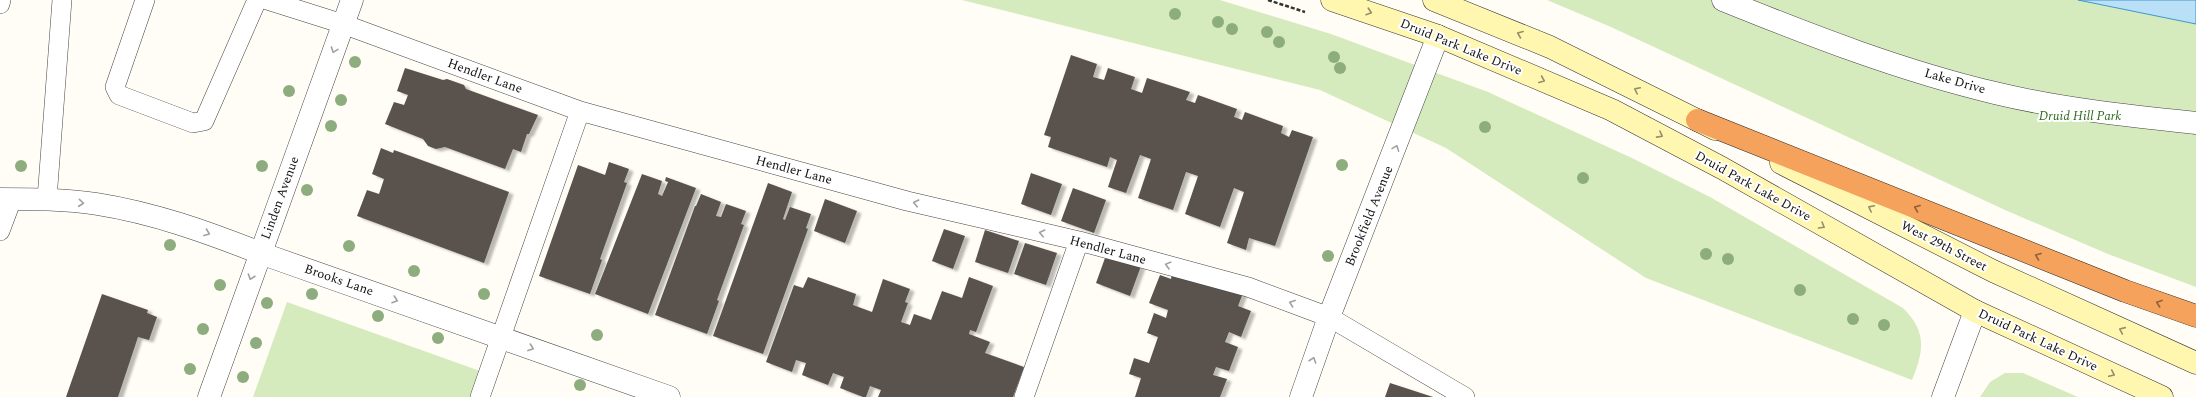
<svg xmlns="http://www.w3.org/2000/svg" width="2196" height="397" font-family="Spectral,serif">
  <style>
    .green { fill: #d5ebbd }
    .water { fill: #b9e0f7; stroke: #3f96cf }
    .building { fill: #5a524d; filter: url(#shadow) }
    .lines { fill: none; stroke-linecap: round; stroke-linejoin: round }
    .service-casing { stroke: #444; stroke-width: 20 }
    .pedestrian-casing { stroke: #444; stroke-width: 23 }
    .minor-casing { stroke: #444; stroke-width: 23 }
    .secondary-casing { stroke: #333; stroke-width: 23 }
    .motorway-casing { stroke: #222; stroke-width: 23 }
    .path { stroke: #333; stroke-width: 2.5; stroke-dasharray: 4 2; stroke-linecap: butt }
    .service { stroke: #fff; stroke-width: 19 }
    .pedestrian { stroke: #fff; stroke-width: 22 }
    .minor { stroke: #fff; stroke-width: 22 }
    .secondary { stroke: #fff6b0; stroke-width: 22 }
    .motorway { stroke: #f5a25d; stroke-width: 22 }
    .tree { fill: #8dad7f }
    .oneway { stroke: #948f68 }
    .oneway2 { stroke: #a0a0a0 }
    .oneway3 { stroke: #8e613b }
    .labels { text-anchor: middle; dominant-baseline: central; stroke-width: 4; stroke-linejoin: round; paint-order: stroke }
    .street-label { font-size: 13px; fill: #111; stroke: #fff }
    .park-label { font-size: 13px; font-style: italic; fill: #2f6b1f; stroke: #fff }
  </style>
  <defs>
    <filter id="shadow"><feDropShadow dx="4.5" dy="2.5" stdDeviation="1" flood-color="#0004"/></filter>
  </defs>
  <rect width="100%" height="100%" fill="#fffdf5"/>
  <!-- green -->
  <path class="green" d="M962 0H1220L1331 34 1488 92 1634 159 1710 197 1903 308C1927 332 1924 350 1912 380L1646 278 1446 148 1320 90Z
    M1547 0H2196V287L2108 254 2005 210 1611 27Z
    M287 302 480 371 470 397H253Z
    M2005 373H2023L2078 397H1980L1990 382Z"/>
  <!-- water -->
  <path class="water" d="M2078 0H2196V24Z"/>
  <!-- building -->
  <path class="building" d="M1071 55 1097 64 1093 77 1104 80 1108 68 1135 77 1131 89 1142 93 1147 78 1190 92 1186 100 1195 103 1198 95 1237 109 1234 117 1237 118 1242 120 1245 112 1283 126 1281 133 1289 137 1292 130 1313 137 1275 246 1249 238 1246 250 1227 243 1244 192 1234 188 1220 227 1185 214 1198 176 1186 172 1173 210 1138 198 1151 159 1140 155 1126 193 1108 187 1117 160 1110 157 1107 167 1048 147 1051 137 1044 135Z
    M405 68 443 80 447 79 464 85 466 89 538 115 529 134H527L521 152 513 149 505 169 445 147 436 149 428 146 423 139 385 124 394 102 404 105 408 95 397 91Z
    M381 148 393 153 394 150 509 192 484 263 357 216 367 190 379 194 384 179 372 174Z
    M609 162 629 169 624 182 627 183 600 259 602 260 590 294 539 276 578 165 605 175Z
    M1031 173 1062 184 1051 215 1021 204Z
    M642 174 662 181 658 194 662 196 668 182 665 181 666 177 696 188 648 314 595 294Z
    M768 183 792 192 783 219 785 220 790 207 811 214 806 228 808 229 763 354 713 336Z
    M1073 188 1106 200 1094 233 1061 221Z
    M701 194 721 202 716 216 721 217 726 204 746 211 741 224 744 225 717 300 719 301 707 334 655 315 695 206H696Z
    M825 199 857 211 845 243 814 231Z
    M944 229 965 236 953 269 932 261Z
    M985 230 1019 241 1008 273 975 262Z
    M1025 243 1057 253 1046 285 1014 274Z
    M1105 258 1141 266 1130 296 1096 283Z
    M1172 273 1243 293 1238 306 1251 311 1241 337 1229 332 1225 342 1238 347 1229 371 1216 367 1213 375 1227 379 1220 397H1135L1141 378 1129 374 1134 358 1149 363 1158 337 1147 333 1154 313 1166 318 1168 310 1149 303 1160 275 1171 279Z
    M808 277 856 294 853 305 872 312 883 279 910 289 905 302 908 303 901 322 910 325 914 314 931 320 942 291 962 298 969 277 993 286 976 332 970 330 969 334 990 342 985 353 1024 367 1013 397H878L881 390 870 386 866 397H863L840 388 844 377 833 373 828 385 802 375 806 363 796 360 792 372 766 362 794 285 803 288Z
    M102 294 148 310 147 313 157 317 149 340 138 337 118 397H66Z
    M1390 383 1433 397H1385Z"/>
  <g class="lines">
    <!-- service casing -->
    <g class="service-casing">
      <path id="service" d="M145 0 115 87 119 95 193 123 204 121 257 0
        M267 0 343 24 580 111 907 201 1079 241 1248 287 1329 317 1465 397
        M0 4 1 0
        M47 199 62 0
        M0 231 12 199
        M480 397 580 111
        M1024 397 1079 241"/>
    </g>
    <!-- pedestrian casing -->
    <g class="pedestrian-casing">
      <path id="pedestrian" d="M1723 0C1812 36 1902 71 1995 93 2061 109 2129 116 2196 123"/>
    </g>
    <!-- minor casing -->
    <g class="minor-casing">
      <path id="minor" d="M0 199C32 199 65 199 97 204 154 213 207 232 260 253L669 397
        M209 397 352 0
        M1301 397 1329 317 1438 36
        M1943 397 1975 311"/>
    </g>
    <!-- secondary casing -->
    <g class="secondary-casing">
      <path id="secondary" d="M1332 0 1438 36 1612 110 1722 168 1975 311 2162 397
        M1434 0 1550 47 1715 129
        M1781 163 1993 271 2196 363"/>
    </g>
    <!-- motorway casing -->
    <g class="motorway-casing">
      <path id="motorway" d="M1697 120 2125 291 2196 316"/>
    </g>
    <!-- path -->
    <path class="path" d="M1268 0 1305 12"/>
    <!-- service -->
    <use href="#service" class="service"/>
    <!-- pedestrian -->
    <use href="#pedestrian" class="pedestrian"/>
    <!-- minor -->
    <use href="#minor" class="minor"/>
    <!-- secondary -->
    <use href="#secondary" class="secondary"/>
    <!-- motorway -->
    <use href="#motorway" class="motorway"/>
  </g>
  <!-- trees -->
  <g class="tree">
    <circle cx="1175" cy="14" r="6"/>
    <circle cx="1218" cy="22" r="6"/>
    <circle cx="1232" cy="29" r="6"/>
    <circle cx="1267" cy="32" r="6"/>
    <circle cx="1279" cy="42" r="6"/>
    <circle cx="1334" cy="57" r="6"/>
    <circle cx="355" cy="62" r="6"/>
    <circle cx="1340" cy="68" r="6"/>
    <circle cx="289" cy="91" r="6"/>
    <circle cx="341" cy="100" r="6"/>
    <circle cx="331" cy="126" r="6"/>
    <circle cx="1485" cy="127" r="6"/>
    <circle cx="1342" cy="165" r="6"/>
    <circle cx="21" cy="166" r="6"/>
    <circle cx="262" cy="166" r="6"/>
    <circle cx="1583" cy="178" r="6"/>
    <circle cx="307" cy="190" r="6"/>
    <circle cx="170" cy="245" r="6"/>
    <circle cx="349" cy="246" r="6"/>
    <circle cx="1706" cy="254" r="6"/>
    <circle cx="1328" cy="256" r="6"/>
    <circle cx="1728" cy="259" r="6"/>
    <circle cx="414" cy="271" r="6"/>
    <circle cx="220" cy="285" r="6"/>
    <circle cx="1800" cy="290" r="6"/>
    <circle cx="312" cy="294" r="6"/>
    <circle cx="484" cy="294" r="6"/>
    <circle cx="267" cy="303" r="6"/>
    <circle cx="378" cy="316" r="6"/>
    <circle cx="1853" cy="319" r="6"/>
    <circle cx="1884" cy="325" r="6"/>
    <circle cx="203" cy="329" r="6"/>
    <circle cx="597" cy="335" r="6"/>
    <circle cx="438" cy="338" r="6"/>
    <circle cx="256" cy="343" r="6"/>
    <circle cx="190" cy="369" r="6"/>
    <circle cx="243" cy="377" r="6"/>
    <circle cx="580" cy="385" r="6"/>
  </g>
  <!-- one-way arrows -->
  <defs><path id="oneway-chevron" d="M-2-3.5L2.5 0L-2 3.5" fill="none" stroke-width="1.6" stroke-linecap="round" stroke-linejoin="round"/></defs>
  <g class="oneway">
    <use href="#oneway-chevron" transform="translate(1369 12) rotate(18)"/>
    <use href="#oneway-chevron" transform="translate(1520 34) rotate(-158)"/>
    <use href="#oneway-chevron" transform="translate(1542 80) rotate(23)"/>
    <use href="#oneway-chevron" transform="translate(1637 90) rotate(-154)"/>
    <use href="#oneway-chevron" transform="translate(1660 135) rotate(28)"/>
    <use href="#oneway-chevron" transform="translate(1871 208) rotate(-153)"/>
    <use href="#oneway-chevron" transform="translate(1822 226) rotate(30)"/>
    <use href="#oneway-chevron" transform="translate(2122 330) rotate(-156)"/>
    <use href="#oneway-chevron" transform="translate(2112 374) rotate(25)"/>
  </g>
  <g class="oneway2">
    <use href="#oneway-chevron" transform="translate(334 50) rotate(110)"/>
    <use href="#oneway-chevron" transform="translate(1396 148) rotate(-69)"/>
    <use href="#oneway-chevron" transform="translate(81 203) rotate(6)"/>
    <use href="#oneway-chevron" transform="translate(916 203) rotate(-167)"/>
    <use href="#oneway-chevron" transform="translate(207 233) rotate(21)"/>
    <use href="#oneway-chevron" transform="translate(1042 233) rotate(-167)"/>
    <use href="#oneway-chevron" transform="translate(1168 265) rotate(-165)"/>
    <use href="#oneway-chevron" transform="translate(251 277) rotate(109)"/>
    <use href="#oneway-chevron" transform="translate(395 300) rotate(19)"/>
    <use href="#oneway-chevron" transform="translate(1292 303) rotate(-160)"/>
    <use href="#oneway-chevron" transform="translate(531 348) rotate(20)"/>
    <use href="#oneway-chevron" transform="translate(1313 360) rotate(-71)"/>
  </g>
  <g class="oneway3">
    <use href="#oneway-chevron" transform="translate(1917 208) rotate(-158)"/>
    <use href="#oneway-chevron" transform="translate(2038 256) rotate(-158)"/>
    <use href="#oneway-chevron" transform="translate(2159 303) rotate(-160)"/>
  </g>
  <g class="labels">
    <!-- street labels -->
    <g class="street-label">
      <text transform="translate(1461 47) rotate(22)">Druid Park Lake Drive</text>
      <text transform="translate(485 76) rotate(20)">Hendler Lane</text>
      <text transform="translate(1955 81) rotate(16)">Lake Drive</text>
      <text transform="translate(794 170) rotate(15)">Hendler Lane</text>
      <text transform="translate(1753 186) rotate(29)">Druid Park Lake Drive</text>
      <text transform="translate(280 198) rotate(-70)">Linden Avenue</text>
      <text transform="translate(1369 216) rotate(-68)">Brookfield Avenue</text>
      <text transform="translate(1944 246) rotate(27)">West 29th Street</text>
      <text transform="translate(1108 250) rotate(15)">Hendler Lane</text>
      <text transform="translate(339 280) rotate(19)">Brooks Lane</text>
      <text transform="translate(2038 340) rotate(25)">Druid Park Lake Drive</text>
    </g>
    <!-- park labels -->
    <g class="park-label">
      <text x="2080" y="116">Druid Hill Park</text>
    </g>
  </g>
</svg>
